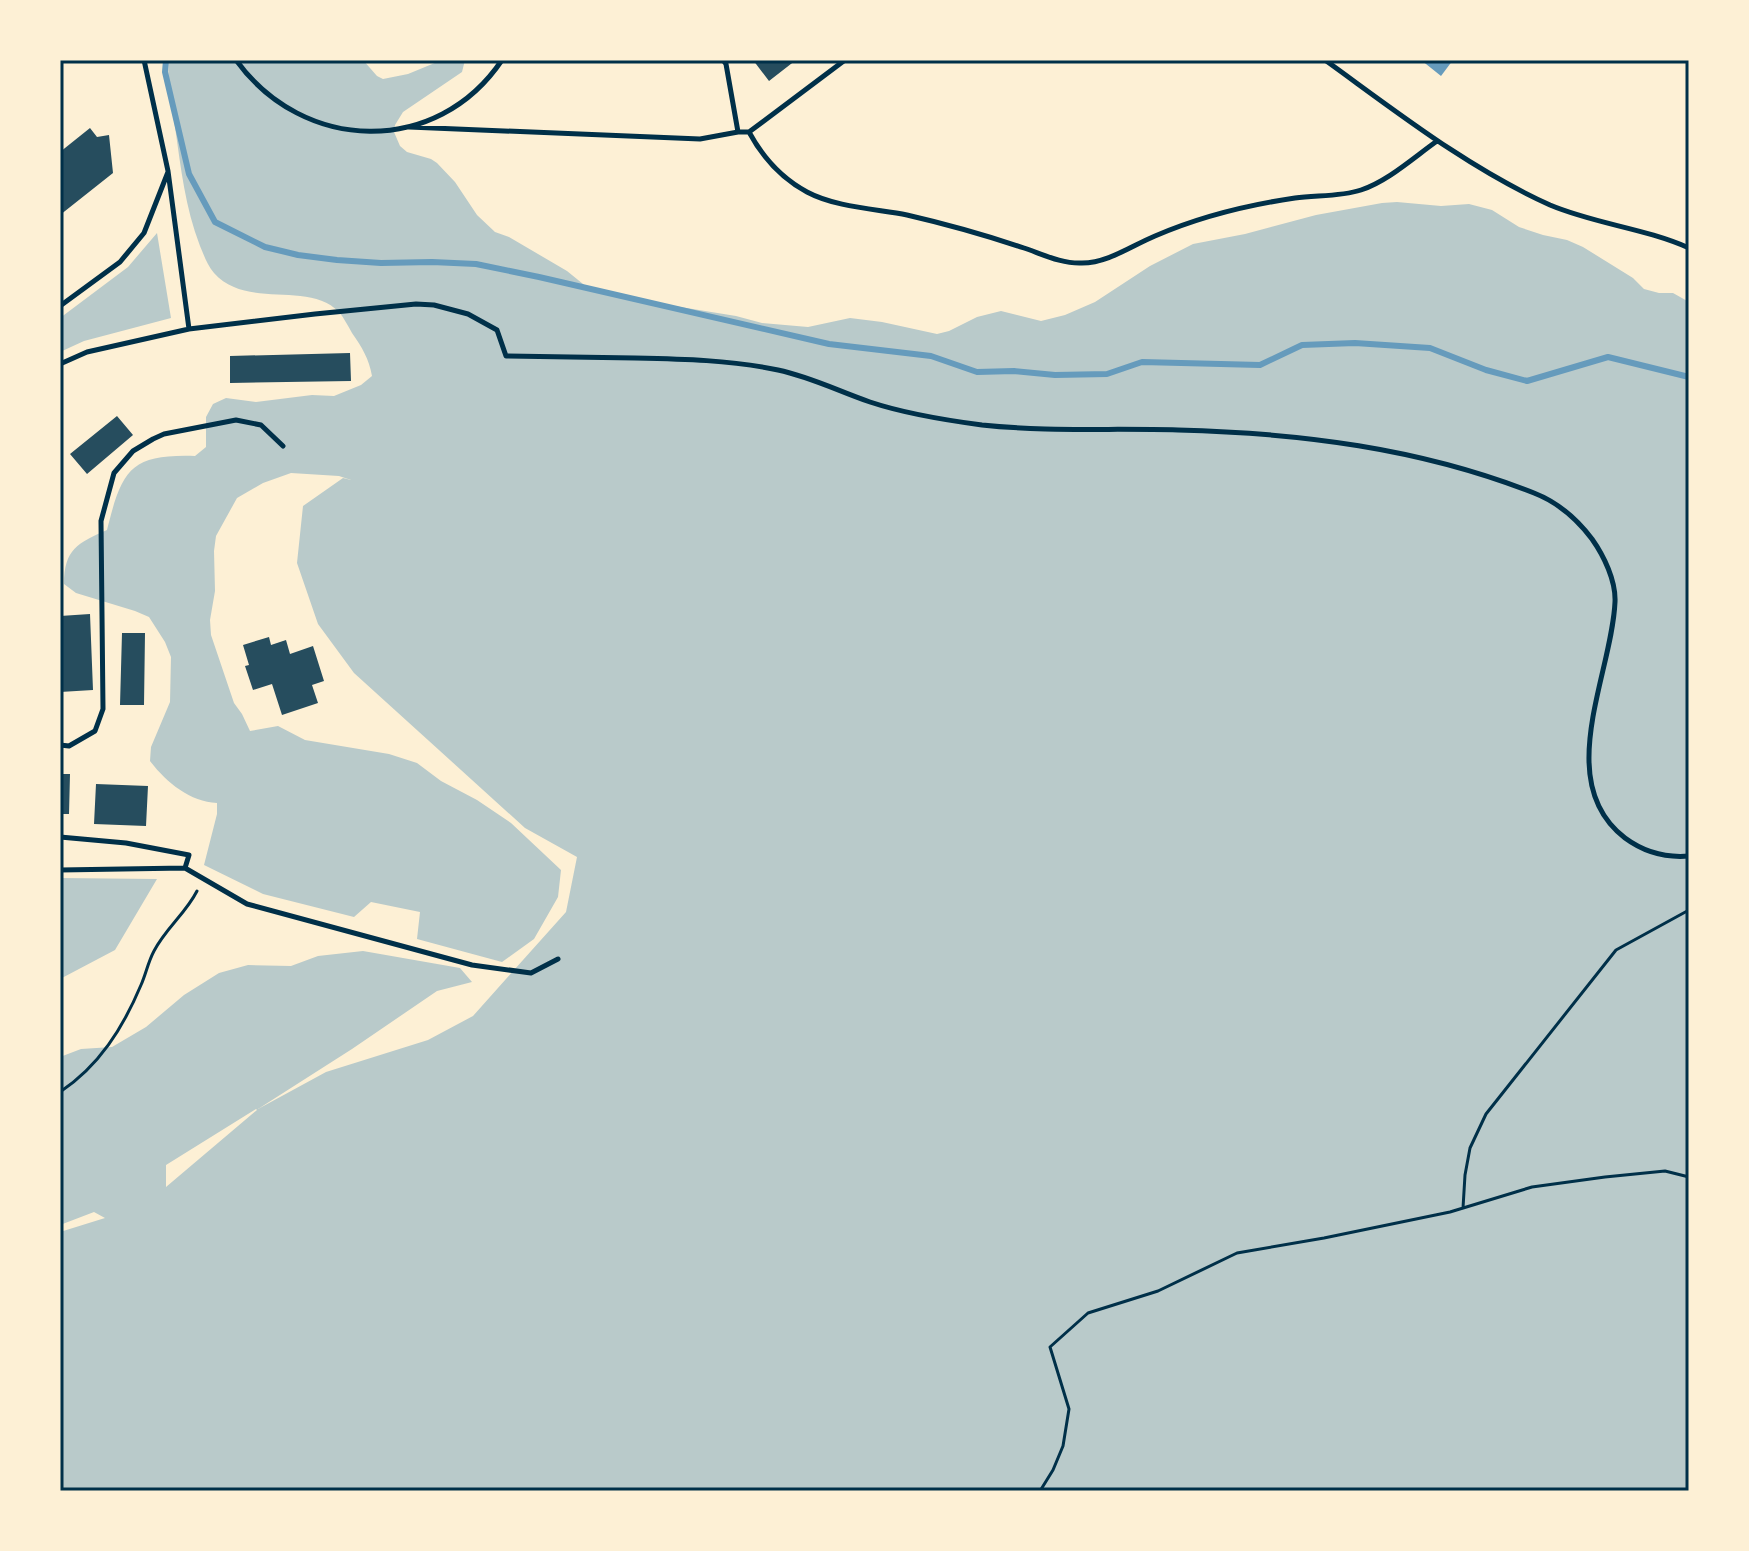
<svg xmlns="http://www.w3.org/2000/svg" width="1749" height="1551" font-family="Inter,sans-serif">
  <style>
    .green { fill: #b9caca; fill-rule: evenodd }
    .water { fill: #669bbc }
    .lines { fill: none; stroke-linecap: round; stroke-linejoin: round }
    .stream { stroke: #669bbc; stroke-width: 6 }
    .building { fill: #264d5e }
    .path { stroke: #003049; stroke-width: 3 }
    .service { stroke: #003049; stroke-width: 5 }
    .neatline { fill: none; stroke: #003049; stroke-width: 3 }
  </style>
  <rect width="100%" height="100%" fill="#fdf0d5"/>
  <!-- green -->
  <path class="green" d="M168 60H363L377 76 383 79 408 74 442 60H465L462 72 403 112 395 125 394 132 400 146 407 152 431 159 437 163 455 182 477 215 495 232 509 237 567 271 588 288 631 299 736 316 762 323 808 327 850 318 882 322 937 334 949 331 977 317 1001 311 1041 321 1065 315 1095 302 1150 266 1193 244 1245 234 1316 215 1382 203 1397 202 1441 206 1469 204 1492 210 1519 227 1543 235 1567 240 1583 247 1633 278 1644 289 1659 293H1673L1689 302V1491H60V1232L105 1218 94 1212 60 1225V1057L81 1049 112 1047 146 1027 184 995 219 973 248 965 291 966 318 956 363 951 460 968 472 982 437 991 352 1049 258 1109 326 1072 428 1040 473 1016 566 912 577 857 525 828 354 673 318 624 297 563 303 506 343 478 351 480 339 476 291 473 263 483 237 498 216 536 214 551 215 591 210 620 211 635 234 703 242 714 250 731 278 726 305 740 389 754 417 763 441 781 477 800 511 823 561 870 558 897 534 939 502 962 417 939 420 912 371 902 354 917 263 894 204 865 217 814V803C190 802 166 782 150 761L151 747 170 702 171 657 165 642 149 617 135 611 76 593 64 584C64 549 78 543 107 530 122 470 130 454 195 456L206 447V417L213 404 226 398 256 402 312 395 334 396 361 385 372 376C369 359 362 347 352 333 348 326 344 318 339 312 309 280 247 310 214 273 207 265 204 255 200 246 185 207 181 168 175 127 173 113 169 98 168 84 168 76 169 68 168 60ZM256 1109 257 1110 166 1187V1165Z
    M157 233 171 318 84 341 60 352V318L128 267Z
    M60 878 157 879 115 950 60 979Z"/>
  <!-- water -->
  <path class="water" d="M1421 60H1453L1441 76Z"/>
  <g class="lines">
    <!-- stream -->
    <path class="stream" d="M166 60 165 72 189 174 215 222 265 247 298 255 337 260 381 263 432 262 476 264 539 277 829 344 931 356 977 372 1014 371 1055 375 1107 374 1142 362 1260 365 1302 345 1355 343 1430 348 1486 370 1527 381 1608 357 1689 377"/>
  </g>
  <!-- building -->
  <path class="building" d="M753 60H796L769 81Z
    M90 128 97 137 109 135 113 173 60 215V152Z
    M350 353 351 381 230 383V356Z
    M117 416 133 435 87 474 70 454Z
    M90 614 93 690 60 692V616Z
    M122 633H145L144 705H120Z
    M269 637 271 645 286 640 290 654 313 646 324 681 312 685 318 703 282 715 272 684 253 690 245 666 249 665 243 645Z
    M60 774H70L69 814H60Z
    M96 784 148 786 146 826 94 824Z"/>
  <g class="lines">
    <!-- path -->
    <path class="path" d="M60 1092C99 1066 123 1028 141 985 146 974 148 962 154 951 166 928 186 913 197 891
      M1463 1208 1465 1175 1470 1148 1486 1114 1616 950 1689 910
      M1040 1491 1053 1470 1063 1446 1069 1409 1050 1347 1088 1313 1158 1291 1237 1253 1324 1238 1450 1212 1532 1187 1605 1177 1665 1171 1689 1177"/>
    <!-- service -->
    <path class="service" d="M144 60 168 171 189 329 315 314 416 304 434 305 468 314 497 330 506 356C549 357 592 357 635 358 683 359 730 360 778 370 811 377 838 391 870 402 906 414 944 420 982 425 1047 432 1112 428 1178 430 1299 433 1420 448 1534 493 1557 502 1577 519 1592 539 1604 556 1616 581 1615 602 1612 674 1552 782 1625 838 1644 852 1666 858 1689 856
      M236 60C303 153 437 157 502 60
      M723 60 726 64 738 132
      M1325 60C1397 112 1468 168 1550 205 1595 224 1644 228 1689 248
      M409 127 700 139 738 132H749C763 158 781 178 807 192 835 207 875 209 907 215 946 224 985 235 1024 248 1042 254 1062 264 1082 263 1108 263 1131 246 1155 236 1199 217 1247 205 1295 198 1316 195 1340 197 1361 190 1388 181 1413 158 1437 141
      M749 132 845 60
      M60 306 120 262 144 233 168 172
      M60 364 87 352 189 329
      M60 745 69 746 95 731 103 709 101 521 114 473 133 451 153 439 164 434 236 420 261 425 283 446
      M60 837 126 843 189 855 185 868 60 870
      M185 868 247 904 472 965 531 973 558 959"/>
  </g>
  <!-- border -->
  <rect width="1749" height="1551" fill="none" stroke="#fdf0d5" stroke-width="124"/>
  <rect x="62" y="62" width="1625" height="1427" class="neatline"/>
</svg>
